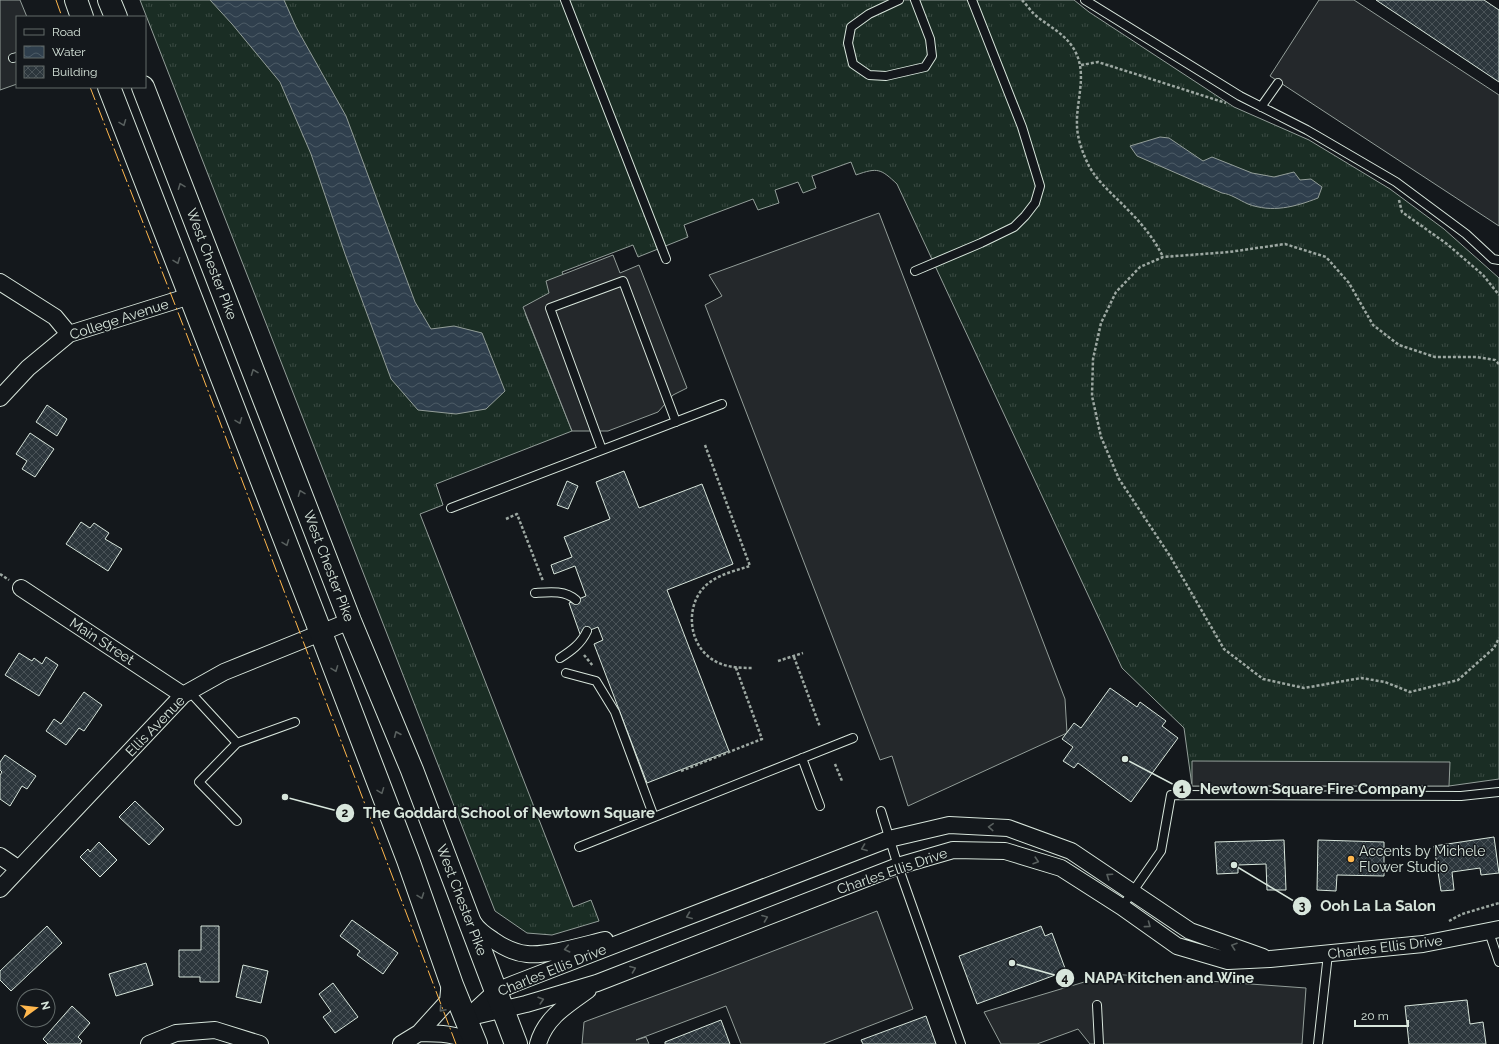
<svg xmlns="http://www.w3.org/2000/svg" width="1499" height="1044" font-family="Raleway,sans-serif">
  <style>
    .grass { fill: url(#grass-tufts); stroke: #939e99 }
    .parking { fill: #24282b; stroke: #939e99 }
    .water { fill: url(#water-waves); stroke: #939e99 }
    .building { fill: url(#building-cross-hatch); stroke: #d8e6dc }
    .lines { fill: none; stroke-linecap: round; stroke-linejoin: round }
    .lane-casing { stroke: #d8e6dc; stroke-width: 10 }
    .street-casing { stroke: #d8e6dc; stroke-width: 18 }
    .highway-casing { stroke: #d8e6dc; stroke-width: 24 }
    .path { stroke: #9da8a2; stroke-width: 2.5; stroke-dasharray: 3 2; stroke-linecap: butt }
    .lane { stroke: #14181c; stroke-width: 8 }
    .street { stroke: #14181c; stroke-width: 16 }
    .highway { stroke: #14181c; stroke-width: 22 }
    .power { stroke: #ffb74d; stroke-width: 1; stroke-dasharray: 14 3 2 3; stroke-linecap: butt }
    .oneway { stroke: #59605f }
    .poi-dot { fill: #ffb74d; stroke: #14181c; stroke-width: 1.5 }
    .labels { text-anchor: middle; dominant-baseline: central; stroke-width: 3; stroke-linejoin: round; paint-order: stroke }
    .street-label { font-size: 14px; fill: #d8e6dc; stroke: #14181c }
    .poi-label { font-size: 14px; fill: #d8e6dc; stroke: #14181c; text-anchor: start }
    .leader { fill: none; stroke: #d8e6dc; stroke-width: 1.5 }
    .callout-dot { fill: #d8e6dc; stroke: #14181c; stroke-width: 1.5 }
    .mark-label { font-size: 12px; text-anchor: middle; font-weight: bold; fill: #111 }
    .callout-label { font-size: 15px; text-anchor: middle; font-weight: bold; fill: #d8e6dc; stroke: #14181c; stroke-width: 3; stroke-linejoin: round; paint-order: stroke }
  </style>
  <defs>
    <pattern id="grass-tufts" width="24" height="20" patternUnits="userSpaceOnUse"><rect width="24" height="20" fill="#1a2d24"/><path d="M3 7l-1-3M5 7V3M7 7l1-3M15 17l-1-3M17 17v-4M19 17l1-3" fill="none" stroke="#3b4b43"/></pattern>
    <pattern id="water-waves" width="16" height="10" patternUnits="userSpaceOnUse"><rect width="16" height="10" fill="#2f3f4d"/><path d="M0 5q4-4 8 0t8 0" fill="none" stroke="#4c5b66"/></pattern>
    <pattern id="building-cross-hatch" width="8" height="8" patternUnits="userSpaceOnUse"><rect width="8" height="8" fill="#2c363c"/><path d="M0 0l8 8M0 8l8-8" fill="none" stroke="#4a5358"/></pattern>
  </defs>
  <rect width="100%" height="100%" fill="#14181c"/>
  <!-- grass -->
  <path class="grass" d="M140 0H1074L1089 12 1234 107 1309 140 1390 189 1444 229 1499 278V779L1449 786H1192L1184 728 1122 668 897 184C881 169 878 167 856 175L851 162 812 176 816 188 803 193 798 182 775 190 779 203 758 210 753 199 684 225 688 237 638 257 633 245 562 272 568 285 542 306 525 313 572 431 436 484 443 505 420 514 573 907 591 900 599 921 552 935 527 933 495 911Z"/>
  <!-- parking -->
  <path class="parking" d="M0 0H20L27 17H17V84L0 90Z
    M1319 0H1354L1499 95V226L1270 76Z
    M879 213 1065 699 1067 733 908 806 892 756 880 760 705 305 722 296 709 275Z
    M613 255 620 273 639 265 687 388 673 395 658 412 608 431H572L523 307 549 293 546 281Z
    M1192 761 1450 762 1449 786H1192Z
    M877 911 913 1009 823 1044H741L726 1006 636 1040 646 1037 649 1044H582L584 1022 711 975Z
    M1111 974 1306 988 1302 1044H1090L1078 1029 1037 1044H1001L984 1012Z"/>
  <!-- water -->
  <path class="water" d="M210 0H284L296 27 346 116 415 302 431 329 454 326 482 333 505 391 486 409 456 414 418 410 391 379 345 254 311 154 280 82 232 24Z
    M1160 137 1169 138 1203 161 1212 157 1252 173 1274 177 1294 172 1300 180 1311 179 1322 187 1318 198C1295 207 1272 213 1248 204 1239 200 1231 194 1222 193L1137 156 1130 146Z"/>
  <!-- building -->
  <path class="building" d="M1376 0H1484L1499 10V82Z
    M47 405 67 419 57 436 36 422Z
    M30 433 54 449 35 477 22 469 27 461 16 454Z
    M624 471 639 508 702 484 733 564 667 590 729 751 647 783 594 644 603 640 598 627 580 634 569 603 586 596 575 566 554 574 551 565 572 557 564 537 610 519 596 482Z
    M567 481 578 486 568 509 557 505Z
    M81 522 90 528 94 523 109 533 105 539 122 549 108 571 66 544Z
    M19 653 32 661 34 658 42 664 46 657 58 665 39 696 5 675Z
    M1110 688 1137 707 1140 702 1166 721 1162 726 1178 738 1131 802 1078 763 1074 768 1063 761 1073 747 1062 739 1074 723 1081 728Z
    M84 692 102 705 84 731 79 728 66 745 46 731 54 719 61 724Z
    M5 755 36 776 27 789 22 786 10 806 0 799V775L2 772 0 770V762Z
    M135 801 164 829 149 845 119 817Z
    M1494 837 1499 873 1481 875 1480 868 1452 872 1454 890 1441 891 1434 846Z
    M1284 840 1286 890H1267L1266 864 1238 865V873L1217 874 1215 842Z
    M1318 840 1384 842V876L1337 875 1336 891 1317 890Z
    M99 842 117 860 100 877 80 857 88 849 90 852Z
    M352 920 398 953 383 974 357 955 360 951 340 936Z
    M47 926 62 943 11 991 0 980V971Z
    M201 926H219V982H200V977H179V950H201Z
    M1041 926 1045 936 1052 933 1066 971 977 1004 959 956Z
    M146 963 153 985 116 996 109 974Z
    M243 965 268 971 261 1003 236 997Z
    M333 983 358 1017 335 1033 323 1017 331 1011 319 994Z
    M1467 1000 1470 1024 1483 1022 1486 1044H1409L1405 1006Z
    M72 1006 90 1023 78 1037 82 1041 80 1044H48L43 1039Z
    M926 1016 936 1044H863L861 1040Z
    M721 1020 730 1044H665V1042Z"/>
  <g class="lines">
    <!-- lane casing -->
    <g class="lane-casing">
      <path id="lane" d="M565 0 666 259
        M899 0 869 14 851 27 848 43 853 64 869 75 886 76 925 67 932 56 930 39 915 0
        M1085 0 1240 96 1307 130 1396 182 1466 234 1493 259 1499 260
        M13 58 17 57
        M1261 107 1278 83
        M915 271 981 243 1014 227 1025 216 1035 203 1040 186 1022 127 972 0
        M602 450 550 308 623 281 676 422
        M451 508 722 404
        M535 593C549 592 565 590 576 600
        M560 658C571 651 581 644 587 631
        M566 673 596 681 615 712 654 817
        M189 691 237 743 295 722
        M237 743 199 782 237 821
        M802 758 820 806
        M881 811 898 866 961 1044
        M579 847 853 738
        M1122 907 1161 851 1171 795 1461 796 1499 792
        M1489 932 1499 962
        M1097 1005 1099 1044
        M1318 1044 1328 954"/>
    </g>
    <!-- street casing -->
    <g class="street-casing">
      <path id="street" d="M0 282 55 317 69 334
        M0 398 28 368 69 334 190 296
        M21 588 183 695
        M0 856 19 869
        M0 889 183 695 224 672 350 621
        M473 922C478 930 485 935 493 940 503 947 515 953 527 954 548 956 584 945 605 940
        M468 1017 496 991 516 983 889 839 949 825 1008 828 1071 851 1190 931 1263 957
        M466 1018 526 1004 597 983 898 866 953 850 1005 851 1061 868 1122 907 1177 946 1228 961 1270 959 1423 944 1499 929
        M419 1033C441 1033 456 1034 475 1043
        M149 1044 176 1033 215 1030 260 1044
        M401 1044 419 1033 448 1001 450 981
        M538 1044C545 1018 567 1005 588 990"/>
    </g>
    <!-- highway casing -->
    <g class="highway-casing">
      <path id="highway" d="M76 0 82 17
        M109 0 116 17
        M109 87 321 633 408 860 452 985 476 1044
        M143 87 350 621 412 770 516 1044"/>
    </g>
    <!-- path -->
    <path class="path" d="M1022 0C1026 4 1030 10 1034 14 1049 27 1067 34 1076 53 1087 76 1076 101 1077 125 1077 138 1083 154 1089 166 1099 184 1115 196 1129 211 1143 225 1155 240 1163 257
      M1081 65 1098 62 1226 103
      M1399 200 1402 212 1447 244 1483 275 1499 295
      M1499 364 1495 360 1476 357H1435L1399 345 1373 325 1349 283 1326 257 1285 244 1229 252 1163 257 1140 267 1116 292 1101 323 1093 359 1092 396 1101 437 1119 479 1170 556 1224 649 1263 679 1304 688 1361 678 1385 682 1410 692 1458 680 1494 648 1499 638
      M705 445 750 566C737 570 721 574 710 582 686 599 686 639 709 657 721 667 737 668 752 668
      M506 519 517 514 543 581
      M0 574 9 580
      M584 655 593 666
      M794 657 820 727
      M778 661 803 653
      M835 764 842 781
      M681 771 762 739 736 668
      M1449 921 1462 914 1499 903"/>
    <!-- lane -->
    <use href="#lane" class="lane"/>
    <!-- street -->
    <use href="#street" class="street"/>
    <!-- highway -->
    <use href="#highway" class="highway"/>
    <!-- power -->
    <path class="power" d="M56 0 62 17
      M90 87 188 338 456 1044"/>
  </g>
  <!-- one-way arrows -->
  <defs><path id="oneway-chevron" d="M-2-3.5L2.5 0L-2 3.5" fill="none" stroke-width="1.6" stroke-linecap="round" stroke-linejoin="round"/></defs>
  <g class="oneway">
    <use href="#oneway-chevron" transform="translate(123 123) rotate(69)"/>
    <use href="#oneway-chevron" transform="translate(181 186) rotate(-111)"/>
    <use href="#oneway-chevron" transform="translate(177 261) rotate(69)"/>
    <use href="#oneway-chevron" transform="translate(254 372) rotate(-111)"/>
    <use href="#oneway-chevron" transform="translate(239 421) rotate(69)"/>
    <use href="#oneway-chevron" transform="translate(301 493) rotate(-111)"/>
    <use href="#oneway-chevron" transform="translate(286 543) rotate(69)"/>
    <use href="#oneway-chevron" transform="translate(335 669) rotate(69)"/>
    <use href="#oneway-chevron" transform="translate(397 734) rotate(-113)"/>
    <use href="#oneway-chevron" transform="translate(381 791) rotate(69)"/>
    <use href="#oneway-chevron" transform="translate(991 827) rotate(-177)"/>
    <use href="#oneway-chevron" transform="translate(864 848) rotate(159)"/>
    <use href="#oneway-chevron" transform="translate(1036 861) rotate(17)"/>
    <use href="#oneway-chevron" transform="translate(1109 876) rotate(-146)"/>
    <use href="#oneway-chevron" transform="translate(421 896) rotate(70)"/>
    <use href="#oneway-chevron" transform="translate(689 916) rotate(159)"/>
    <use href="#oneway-chevron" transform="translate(765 918) rotate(-21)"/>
    <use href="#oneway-chevron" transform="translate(1148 925) rotate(36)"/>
    <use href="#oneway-chevron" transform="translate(1234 946) rotate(-161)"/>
    <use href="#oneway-chevron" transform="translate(567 949) rotate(167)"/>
    <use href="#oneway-chevron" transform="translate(633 969) rotate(-21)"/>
    <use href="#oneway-chevron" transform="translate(541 1000) rotate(-17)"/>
    <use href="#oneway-chevron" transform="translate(442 1009) rotate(131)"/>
  </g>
  <!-- markers -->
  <circle class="poi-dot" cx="1351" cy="859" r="4"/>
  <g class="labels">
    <!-- street labels -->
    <g class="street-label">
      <text transform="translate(212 264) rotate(69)">West Chester Pike</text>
      <text transform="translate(119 319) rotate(-18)">College Avenue</text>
      <text transform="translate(329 566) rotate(69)">West Chester Pike</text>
      <text transform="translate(102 641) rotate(33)">Main Street</text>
      <text transform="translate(155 726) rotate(-46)">Ellis Avenue</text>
      <text transform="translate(892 871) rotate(-19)">Charles Ellis Drive</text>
      <text transform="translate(462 900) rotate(69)">West Chester Pike</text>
      <text transform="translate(1385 947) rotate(-7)">Charles Ellis Drive</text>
      <text transform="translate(552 970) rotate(-22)">Charles Ellis Drive</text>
    </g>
    <!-- poi labels -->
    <g class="poi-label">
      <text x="1359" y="851">Accents by Michele<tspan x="1359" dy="16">Flower Studio</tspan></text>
    </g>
  </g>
  <!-- callouts -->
  <path class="leader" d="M1125 759L1182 789M285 797L345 813M1234 865L1302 906M1012 963L1065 978"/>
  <g class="callout-dot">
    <circle cx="1125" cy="759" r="4"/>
    <circle cx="285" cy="797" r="4"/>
    <circle cx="1234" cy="865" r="4"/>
    <circle cx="1012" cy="963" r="4"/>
    <circle cx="1182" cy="789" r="10"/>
    <circle cx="345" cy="813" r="10"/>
    <circle cx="1302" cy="906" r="10"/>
    <circle cx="1065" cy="978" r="10"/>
  </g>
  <g class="mark-label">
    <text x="1182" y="793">1</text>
    <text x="345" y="817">2</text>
    <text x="1302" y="910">3</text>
    <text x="1065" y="982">4</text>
  </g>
  <g class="callout-label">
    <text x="1313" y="794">Newtown Square Fire Company</text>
    <text x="509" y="818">The Goddard School of Newtown Square</text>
    <text x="1378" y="911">Ooh La La Salon</text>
    <text x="1169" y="983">NAPA Kitchen and Wine</text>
  </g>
  <!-- legend -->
  <rect x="16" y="16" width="130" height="72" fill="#14181c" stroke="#626a69"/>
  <rect x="24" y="29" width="20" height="6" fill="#14181c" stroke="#626a69"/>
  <text x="52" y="36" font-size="12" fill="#d8e6dc">Road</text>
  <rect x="24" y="46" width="20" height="12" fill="url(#water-waves)" stroke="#626a69"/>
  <text x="52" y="56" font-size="12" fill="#d8e6dc">Water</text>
  <rect x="24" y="66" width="20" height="12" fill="url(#building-cross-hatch)" stroke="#626a69"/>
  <text x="52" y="76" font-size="12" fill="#d8e6dc">Building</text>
  <!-- north arrow -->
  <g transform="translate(36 1008) rotate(75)"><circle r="19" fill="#14181c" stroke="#626a69"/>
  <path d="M0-3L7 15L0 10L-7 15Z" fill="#ffb74d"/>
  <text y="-6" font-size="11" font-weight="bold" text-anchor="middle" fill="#d8e6dc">N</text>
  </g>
  <!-- scale -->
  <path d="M1355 1020v6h53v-6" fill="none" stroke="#d8e6dc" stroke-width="2"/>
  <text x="1361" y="1020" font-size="12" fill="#d8e6dc" stroke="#14181c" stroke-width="3" paint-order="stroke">20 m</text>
</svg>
